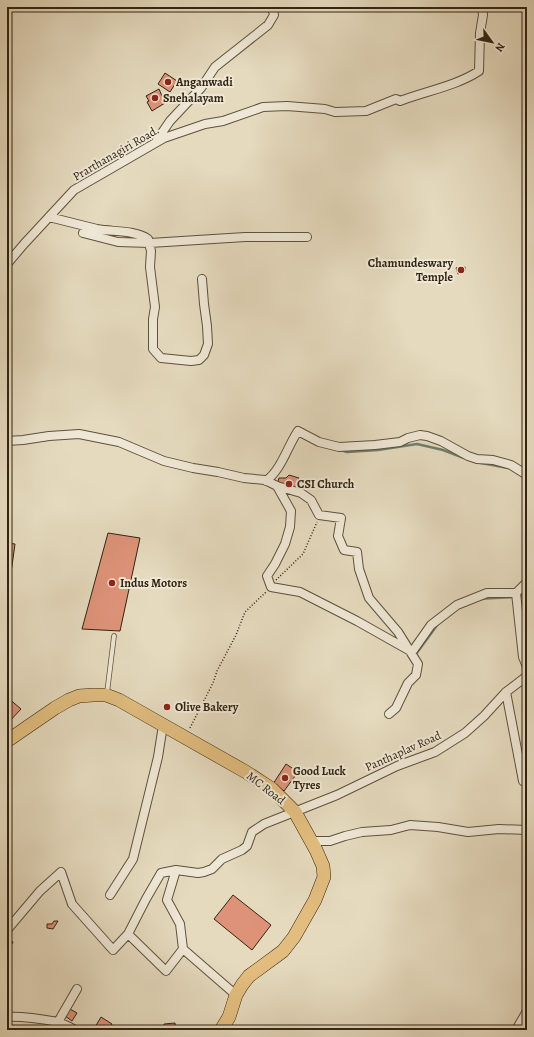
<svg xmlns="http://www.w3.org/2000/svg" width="534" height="1037" font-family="Alegreya,serif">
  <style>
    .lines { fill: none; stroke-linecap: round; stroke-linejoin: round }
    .stream { stroke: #6e7e6f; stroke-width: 2.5 }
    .building { fill: #de9379; stroke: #312311 }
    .lane-casing { stroke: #5e513c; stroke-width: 5.5 }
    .street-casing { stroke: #5e513c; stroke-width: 10 }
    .primary-casing { stroke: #312311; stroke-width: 14 }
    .path { stroke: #312311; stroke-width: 1.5; stroke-dasharray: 1 2; stroke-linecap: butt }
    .lane { stroke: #eee7d5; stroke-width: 4 }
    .street { stroke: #eee7d5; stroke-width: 8 }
    .primary { stroke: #e2bd7f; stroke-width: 13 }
    .poi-dot { fill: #8f2418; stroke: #eee7d5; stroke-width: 1.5 }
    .labels { text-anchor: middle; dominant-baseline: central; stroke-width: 4; stroke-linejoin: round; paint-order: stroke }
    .poi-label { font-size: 12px; font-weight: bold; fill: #312311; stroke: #eee7d5; text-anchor: start }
    .street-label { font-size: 12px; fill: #312311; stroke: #eee7d5 }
  </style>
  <rect width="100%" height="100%" fill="#e5dabe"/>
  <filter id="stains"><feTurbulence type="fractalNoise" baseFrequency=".005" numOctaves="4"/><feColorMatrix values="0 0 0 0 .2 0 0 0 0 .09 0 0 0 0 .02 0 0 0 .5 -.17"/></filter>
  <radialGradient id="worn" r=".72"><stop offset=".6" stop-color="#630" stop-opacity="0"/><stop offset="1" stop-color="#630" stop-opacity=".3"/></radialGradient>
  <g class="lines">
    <!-- stream -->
    <path class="stream" d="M341 450 347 452 378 450 417 444 443 450 464 458
      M476 462 508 468
      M482 599C497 596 512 600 527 594
      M416 654 438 624"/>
  </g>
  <!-- building -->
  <path class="building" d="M165 73 177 81 170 92 158 84Z
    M159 89 165 103 152 111 147 102 149 101 146 96Z
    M459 267 460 269 465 267V271L458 274 456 268Z
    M289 475 299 478 295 490 284 486 278 481 279 478H286Z
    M108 533 140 538 120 631 82 629Z
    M7 543 15 544 11 573 7 572Z
    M7 697 21 709 7 724Z
    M286 764 298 772 284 791 273 784Z
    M233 895 271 925 252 950 214 919Z
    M54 921H58L53 929 47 928V924H52Z
    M7 938 13 942 9 949 7 947Z
    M70 1009 77 1013 72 1021 65 1016Z
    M101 1017 112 1024 108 1030H100L95 1027Z
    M175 1023 176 1030H164V1024Z"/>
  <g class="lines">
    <!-- lane casing -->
    <g class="lane-casing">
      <path id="lane" d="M107 693 114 636"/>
    </g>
    <!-- street casing -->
    <g class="street-casing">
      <path id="street" d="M157 140 170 121 201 88 215 67 268 25 274 15 272 7
        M49 217C65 221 81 225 97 229 113 232 135 230 148 239L151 251 150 267 155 307 153 319V349L161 358 191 361 199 360 204 355 208 344 207 326 204 304 202 279
        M83 233 118 242 150 243 245 237H307
        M7 264 24 244 74 190 164 138 205 124 223 121 263 107 287 106 325 109 335 112 366 111 396 99 400 101C426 91 456 86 479 71L480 33 483 15 482 7
        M7 441 23 440 49 436 79 434 119 442 164 461 193 468 218 472 244 478 265 480 277 486 301 493 311 500 319 515 341 518 338 536 344 550 357 552 359 569 369 598 398 632 418 664 416 675 408 683 396 708 389 714
        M266 481C282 469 287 447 298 431L319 442 339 447 375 445 400 442 408 438 420 435 427 436 441 441 468 456 477 459 493 460 511 465 527 475
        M277 486 291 511 290 527 285 544 275 564 267 576 271 587 300 592 357 621 412 652 431 625 457 605 487 593H516
        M516 593 523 657 527 667
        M516 593 527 582
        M506 692 523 781
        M311 841H330L345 836 362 832 391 830 410 825 438 827 468 832 499 829 527 830
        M176 870 167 900 180 924 183 949 236 995
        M110 895 133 859 158 757 163 725
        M7 930 40 891 61 872 72 904 113 950 128 934 146 899 161 873 176 870 198 873 204 872 212 869 222 859 242 850 247 846 252 832 264 824 337 795 397 766 435 752 465 733 484 716 506 692 527 676
        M128 934 166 971 183 949
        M7 1017C24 1016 41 1019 58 1022 63 1024 70 1027 75 1030
        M58 1022 77 989
        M516 1030 527 1011"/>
    </g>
    <!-- primary casing -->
    <g class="primary-casing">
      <path id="primary" d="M7 741 55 708 69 700 79 696 93 695H106L119 700 246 772 272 789 295 812 316 850 323 866 324 877 315 900 294 937 283 951 249 976 242 985 236 995 229 1017 221 1030"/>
    </g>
    <!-- path -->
    <path class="path" d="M276 580 303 554 317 522
      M190 728 213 683 217 671 236 635 245 612 266 592"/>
    <!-- lane -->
    <use href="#lane" class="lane"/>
    <!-- street -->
    <use href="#street" class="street"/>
    <!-- primary -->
    <use href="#primary" class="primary"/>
  </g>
  <!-- markers -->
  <g class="poi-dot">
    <circle cx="168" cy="82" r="4"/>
    <circle cx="155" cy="98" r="4"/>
    <circle cx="461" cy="270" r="4"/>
    <circle cx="289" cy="484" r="4"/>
    <circle cx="112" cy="583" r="4"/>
    <circle cx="167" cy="707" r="4"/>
    <circle cx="285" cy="778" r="4"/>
  </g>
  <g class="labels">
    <!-- poi labels -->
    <g class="poi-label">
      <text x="176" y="82">Anganwadi</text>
      <text x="163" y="98">Snehalayam</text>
      <text x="453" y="263" text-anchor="end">Chamundeswary<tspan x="453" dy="14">Temple</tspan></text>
      <text x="297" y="484">CSI Church</text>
      <text x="120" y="583">Indus Motors</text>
      <text x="175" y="707">Olive Bakery</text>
      <text x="293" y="771">Good Luck<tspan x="293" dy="14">Tyres</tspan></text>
    </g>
    <!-- street labels -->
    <g class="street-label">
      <text transform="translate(116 153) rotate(-30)">Prarthanagiri Road.</text>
      <text transform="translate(403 751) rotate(-24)">Panthaplav Road</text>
      <text transform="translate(266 788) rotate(38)">MC Road</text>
    </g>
  </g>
  <!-- margin -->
  <rect width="534" height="1037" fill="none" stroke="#e5dabe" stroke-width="24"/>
  <rect x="8" y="8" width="518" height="1021" fill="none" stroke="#312311" stroke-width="2"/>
  <rect x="12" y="12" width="510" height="1013" fill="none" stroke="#312311"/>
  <!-- north arrow -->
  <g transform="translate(492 42) rotate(123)" stroke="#eee7d5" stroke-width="3" paint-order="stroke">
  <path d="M0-3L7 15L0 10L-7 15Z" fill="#312311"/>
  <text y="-6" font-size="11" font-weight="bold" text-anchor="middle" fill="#312311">N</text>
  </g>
  <rect width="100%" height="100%" filter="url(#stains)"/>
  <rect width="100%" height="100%" fill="url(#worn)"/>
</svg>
